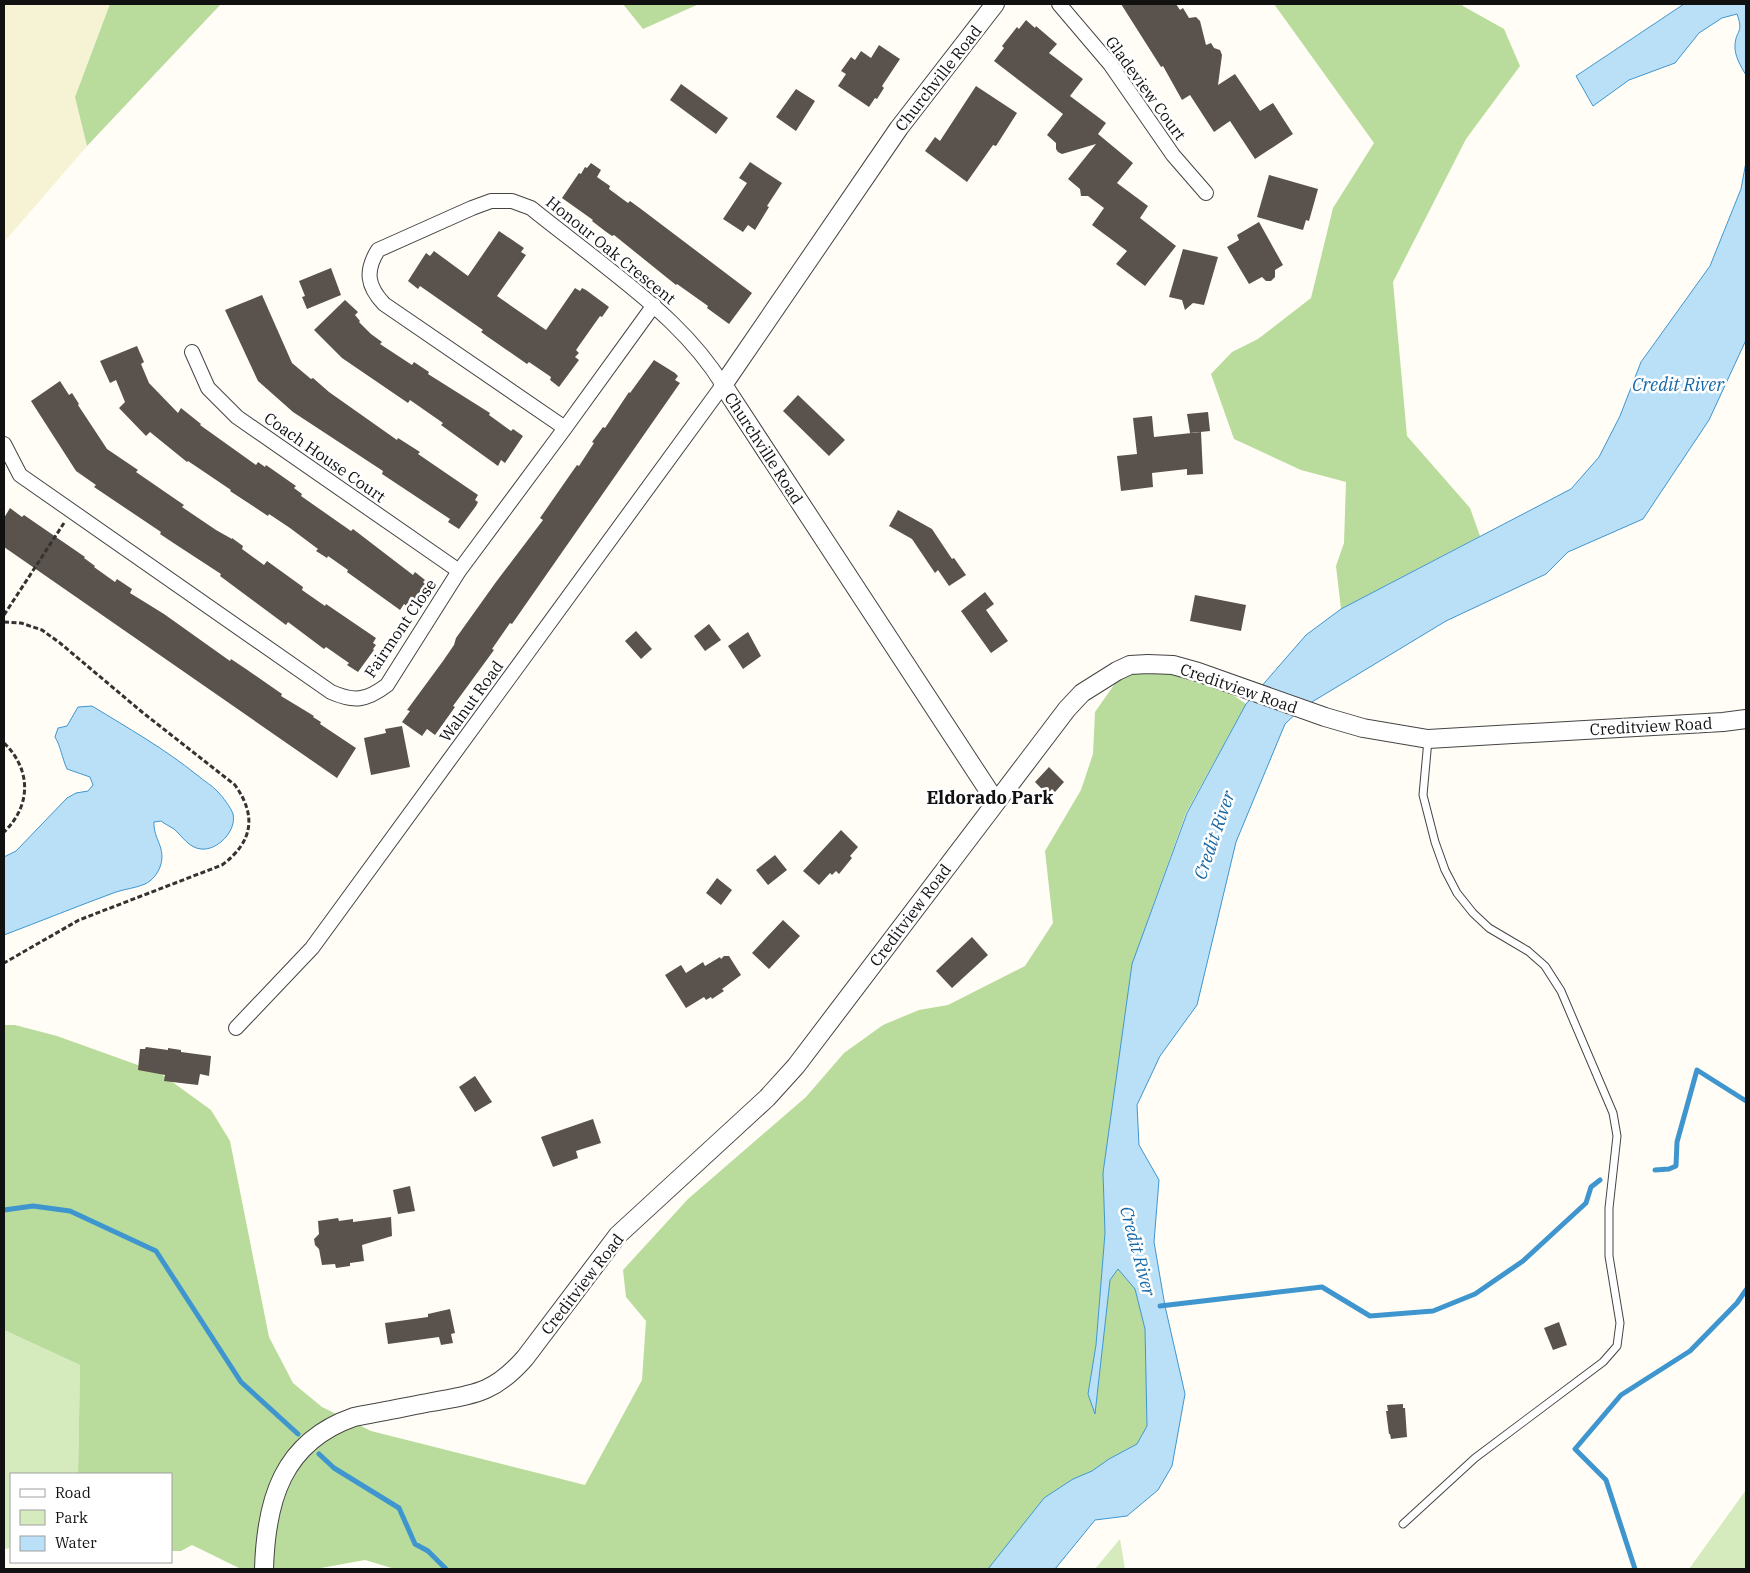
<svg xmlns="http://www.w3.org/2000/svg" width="1750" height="1573" font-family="'IBM Plex Serif',serif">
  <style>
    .farmland { fill: #f6f3d4 }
    .green { fill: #d5ebbd }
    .forest { fill: #b9dc9c }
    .water { fill: #b9e0f7; stroke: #3f96cf }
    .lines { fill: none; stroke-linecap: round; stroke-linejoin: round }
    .stream { stroke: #3f96cf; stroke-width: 5 }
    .building { fill: #5a524d }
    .service-casing { stroke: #444; stroke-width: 9 }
    .minor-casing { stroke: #444; stroke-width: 16 }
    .tertiary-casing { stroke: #444; stroke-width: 20 }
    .path { stroke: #333; stroke-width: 3; stroke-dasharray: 5 2.5; stroke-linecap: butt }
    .service { stroke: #fff; stroke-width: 7 }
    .minor { stroke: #fff; stroke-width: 14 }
    .tertiary { stroke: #fff; stroke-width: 18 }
    .labels { text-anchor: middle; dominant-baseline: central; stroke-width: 5; stroke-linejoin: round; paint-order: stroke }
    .street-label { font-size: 16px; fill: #111; stroke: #fff }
    .water-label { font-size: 18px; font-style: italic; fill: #1768a6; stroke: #fff }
    .neighbourhood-label { font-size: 18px; font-weight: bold; fill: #111; stroke: #fff }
  </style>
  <rect width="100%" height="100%" fill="#fffdf5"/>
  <!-- farmland -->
  <path class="farmland" d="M4 4H110L75 97 87 146 4 242Z"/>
  <!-- green -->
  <path class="green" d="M4 1330 80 1365 78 1474H11V1548L4 1549Z
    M1746 1490V1569H1689Z
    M1120 1539 1125 1569H1095Z"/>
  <!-- forest -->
  <path class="forest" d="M110 4H221L87 146 75 97Z
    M623 4H699L643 29Z
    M1274 4H1462L1463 6 1504 29 1520 66 1466 139 1393 282 1407 436 1470 508 1480 536 1341 609 1336 566 1344 543 1346 482 1301 470 1234 439 1211 374 1232 352 1258 339 1311 298 1333 208 1374 143Z
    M1155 659 1188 664 1246 704 1186 813 1132 964 1103 1173 1105 1233 1096 1345 1088 1394 1095 1413 1110 1280 1118 1269 1135 1289 1145 1329 1147 1426 1137 1444 1109 1459 1092 1471 1073 1479 1044 1498 988 1569H395L365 1560 315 1569H241L192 1545 181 1551H171V1474H78L80 1365 4 1330V1025H15L57 1036 160 1073 211 1110 230 1141 269 1337 293 1383 322 1407 371 1431 585 1485 642 1380 646 1321 626 1297 623 1270 688 1199 806 1097 844 1053 883 1025 919 1010 948 1005 1025 966 1053 923 1045 851 1081 790 1093 754 1095 712 1116 682Z"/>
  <!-- water -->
  <path class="water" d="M1684 4H1746V75C1741 67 1734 55 1735 45 1736 29 1744 34 1737 14L1722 18 1699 33 1675 63 1629 80 1593 106 1576 76Z
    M1746 162V340L1709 420 1643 519 1568 552 1546 574 1446 621 1302 708 1285 724 1236 842 1197 1005 1160 1056 1137 1105 1139 1145 1159 1180 1154 1242 1165 1306 1185 1394 1172 1466 1158 1490 1127 1516 1095 1520 1055 1569H988L1044 1498 1073 1479 1092 1471 1109 1459 1137 1444 1147 1426 1145 1329 1135 1289 1118 1269 1110 1280 1095 1414 1088 1394 1096 1345 1105 1233 1103 1173 1132 964 1187 813 1246 704 1306 635 1341 609 1571 489 1599 457 1620 416 1641 362 1710 266 1741 189Z
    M92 706C128 728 165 749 197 775 204 781 213 786 218 792 223 797 231 808 233 814 237 831 217 851 201 849 189 848 182 836 174 829 169 826 165 824 161 821L154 822C153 839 167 848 160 867 158 873 152 881 145 884 136 888 125 889 116 892 78 906 41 921 4 935V857L16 851 67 798 76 793 88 791 93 785 90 777 67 769C62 758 61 747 55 737L58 728 67 726 78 707Z"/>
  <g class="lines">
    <!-- stream -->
    <path class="stream" d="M1655 1170 1669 1169 1676 1166 1677 1142 1697 1070 1746 1101
      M4 1210 33 1206 70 1211 156 1251 241 1382 298 1434
      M1160 1306 1322 1287 1370 1316 1433 1311 1475 1294 1523 1261 1586 1203 1591 1187 1600 1180
      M319 1454 334 1468 399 1508 415 1544 428 1551 446 1569
      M1635 1569 1606 1480 1575 1449 1621 1395 1690 1351 1737 1303 1746 1290"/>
  </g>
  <!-- building -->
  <path class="building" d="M1121 4H1176L1180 10 1183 8 1189 18 1196 17 1200 21 1206 45 1211 43 1214 48 1220 50 1222 55 1218 85 1235 74 1260 111 1273 103 1293 134 1255 159 1230 121 1214 132 1190 95 1182 100 1163 66 1161 67Z
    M1026 20 1035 28 1036 26 1057 44 1049 53 1083 79 1070 96 1106 123 1098 134 1133 163 1117 183 1148 206 1140 218 1176 246 1145 286 1116 264 1127 251 1092 225 1104 208 1088 196H1081L1080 189 1068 179 1096 144 1062 154 1058 152 1056 149V143L1047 135 1063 114 994 61 1004 48 1002 46 1017 27 1019 29Z
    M879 45 900 59 882 86 884 88 877 99 875 98 869 107 838 86 846 74 841 71 851 57 855 60 861 51 871 58Z
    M681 84 728 118 716 134 670 100Z
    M976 86 1017 113 996 146 993 145 967 182 925 151 935 137 940 141Z
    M796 89 815 101 796 131 776 117Z
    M750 162 782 183 767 206 769 207 755 230 748 225 743 232 723 219 747 183 739 178Z
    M591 163 601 170 597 177 610 186 609 189 628 203 630 201 641 209 752 293 729 324 707 308 708 306 677 284 676 285 614 235 612 236 605 231 592 221 593 220 562 198 579 173 581 174 585 167 587 168Z
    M1269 175 1318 189 1309 221 1306 220 1303 230 1257 217Z
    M1259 222 1283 265 1275 270V277L1271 281H1266L1262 277 1249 284 1227 247 1239 240 1237 235Z
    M499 231 524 248 521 252 526 255 497 296 546 330 575 288 580 291 582 288 586 290 609 307 602 317 600 316 576 350 579 353 575 357 579 360 559 387 550 380 551 377 529 362 527 364 488 337 481 332 483 330 420 286 418 289 408 281 426 253 430 256 434 251 468 276Z
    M1183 249 1218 257 1204 305 1193 303 1185 310 1182 300 1169 297Z
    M331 268 341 295 307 309 302 297 305 296 299 281Z
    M262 295 292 363 311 379 313 378 329 392 397 440 398 438 420 452 418 454 478 495 475 500 478 502 476 506 459 529 448 522 450 519 382 474 383 471 293 412 258 381 225 310Z
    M345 300 358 312 355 315 360 321 359 322 371 334 382 342 380 344 412 365 414 362 429 372 428 374 490 413 489 415 511 431 513 429 523 436 505 463 501 460 498 466 441 425 443 423 410 400 408 403 342 358 314 330Z
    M137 346 144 362 141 364 149 383 178 413 181 408 201 424 200 425 256 465 258 462 265 467 266 465 296 486 294 488 302 494 301 496 351 531 353 529 413 575 415 572 425 580 423 582 425 584 409 608 404 604 400 610 347 572 348 570 328 556 327 558 316 551 318 549 290 528 269 514 268 516 230 491 231 490 188 461 187 462 150 432 146 436 119 408 125 402 116 380 110 383 100 361Z
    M654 360 675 373 678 376 675 380 680 383 512 624 510 623 492 649 494 650 453 706 455 707 435 735 427 729 422 736 402 722 410 711 407 710 443 661 454 645 456 638 496 582 543 520 540 518 572 472 577 465 579 466 594 443 592 442 603 427 605 428 629 392 630 393Z
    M60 381 69 395 72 393 79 404 78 405 107 449 138 470 136 472 184 505 182 507 216 530 232 539V538L243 546 242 549 264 565 267 561 303 587 302 590 325 606 326 604 376 638 373 643 376 645 373 649 374 650 358 672 347 665 349 663 326 647 324 649 288 622 286 625 220 576 221 574 175 544 160 534 161 532 94 487 96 485 76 471 31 401Z
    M798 395 845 440 829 456 783 411Z
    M1208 412 1210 431 1190 433 1187 414Z
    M1152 416 1154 437 1201 432 1203 474 1187 475V469L1152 473 1153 487 1121 491 1117 456 1137 454 1133 418Z
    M10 508 22 517 24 515 85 557 84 558 95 566 94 567 115 582 117 579 132 589 130 593 164 614 230 661 231 659 246 669 282 694 281 696 314 716 313 717 321 722 320 724 356 748 337 778 4 547V518Z
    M898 510 932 529 952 559 954 558 966 575 949 586 938 570 935 573 912 539 889 526Z
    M985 592 994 604 986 610 1008 641 991 653 961 611Z
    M1195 595 1246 605 1241 631 1190 621Z
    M709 624 721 640 705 651 694 636Z
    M636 631 652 649 641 659 625 641Z
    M748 632 761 656 743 669 728 646Z
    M402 726 410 767 371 775 364 738 386 733 385 729Z
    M1049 767 1064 782 1055 792 1052 789 1047 794 1035 782Z
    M841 830 858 847 850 856 852 858 839 874 836 871 832 875 830 873 819 885 803 871Z
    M775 855 787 870 768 885 756 870Z
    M717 878 732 890 721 905 706 893Z
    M783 920 800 936 769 969 752 953Z
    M972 937 988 955 952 988 936 971Z
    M724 956H729L741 975 722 989 724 991 712 999 711 997 706 1000 704 997 686 1008 665 975 681 965 686 973 703 962 705 966 720 957 721 959Z
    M146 1047 168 1050V1048L181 1050V1052L211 1056 209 1076 200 1074 198 1085 164 1081 165 1075 138 1070 140 1049H145Z
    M475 1076 492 1102 475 1112 459 1087Z
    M593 1119 601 1143 576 1151 578 1158 553 1167 541 1137Z
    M410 1186 415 1211 398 1214 393 1190Z
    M391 1217 392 1236 362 1245 364 1261 350 1263V1266L336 1268 335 1264 322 1265 319 1249 315 1245 314 1239 319 1234 318 1221 338 1218 339 1221 353 1219V1222Z
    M450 1309 455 1333 451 1334 453 1343 441 1345 439 1337 388 1344 385 1323 428 1317V1314Z
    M1559 1322 1567 1345 1553 1350 1544 1328Z
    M1403 1404V1408H1405L1407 1437 1391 1439 1390 1434H1389L1386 1411H1388L1387 1405Z"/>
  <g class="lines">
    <!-- service casing -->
    <g class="service-casing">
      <path id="service" d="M1403 1524 1475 1458 1603 1362 1617 1346 1620 1323 1609 1256V1208L1617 1136 1613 1113 1561 991 1545 966 1528 951 1489 928 1473 913 1457 893 1445 870 1435 842 1423 795 1428 740"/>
    </g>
    <!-- minor casing -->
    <g class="minor-casing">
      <path id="minor" d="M1059 4 1110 64 1173 155 1206 193
        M192 352 208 388 237 417 459 571
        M4 444 20 475 331 692C354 702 366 701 387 685L459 571 565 428 654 305
        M236 1028 312 948 723 385C694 338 653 304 610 270 584 249 557 229 531 208L512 201H491L472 208 378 250C365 271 367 286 384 304L565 428"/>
    </g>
    <!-- tertiary casing -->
    <g class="tertiary-casing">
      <path id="tertiary" d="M995 4 899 128 723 385 996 802
        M264 1569C266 1501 282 1442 354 1417 362 1415 371 1414 380 1412 397 1409 415 1405 432 1402 476 1394 494 1393 525 1358L618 1235 767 1098 796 1066 1067 709 1082 693 1117 671 1130 665 1148 664 1173 665 1198 672 1325 717 1363 728 1428 739 1723 722 1746 719"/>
    </g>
    <!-- path -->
    <path class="path" d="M4 615 64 523
      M4 622 21 623 42 630 60 643 142 712 235 785C257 816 253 842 222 865L79 920 4 963
      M4 743C31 769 32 805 4 832"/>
    <!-- service -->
    <use href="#service" class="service"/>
    <!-- minor -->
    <use href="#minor" class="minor"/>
    <!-- tertiary -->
    <use href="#tertiary" class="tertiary"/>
  </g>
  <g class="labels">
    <!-- street labels -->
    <g class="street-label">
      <text transform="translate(938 78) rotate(-52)">Churchville Road</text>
      <text transform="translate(1146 88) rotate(54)">Gladeview Court</text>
      <text transform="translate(611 250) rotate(39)">Honour Oak Crescent</text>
      <text transform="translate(764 448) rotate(57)">Churchville Road</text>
      <text transform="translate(325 457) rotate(35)">Coach House Court</text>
      <text transform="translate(400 628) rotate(-56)">Fairmont Close</text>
      <text transform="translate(1239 688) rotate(19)">Creditview Road</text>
      <text transform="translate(471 701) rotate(-54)">Walnut Road</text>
      <text transform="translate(1651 726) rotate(-3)">Creditview Road</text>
      <text transform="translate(910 915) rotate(-53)">Creditview Road</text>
      <text transform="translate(582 1284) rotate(-52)">Creditview Road</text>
    </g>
    <!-- water labels -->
    <g class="water-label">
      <text x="1678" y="384">Credit River</text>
      <text transform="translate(1214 835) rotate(-71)">Credit River</text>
      <text transform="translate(1138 1251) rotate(75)">Credit River</text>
    </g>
    <!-- neighbourhood labels -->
    <g class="neighbourhood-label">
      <text x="990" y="797">Eldorado Park</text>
    </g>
  </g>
  <!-- border -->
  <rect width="1750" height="1573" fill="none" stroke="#111111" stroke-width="10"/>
  <!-- legend -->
  <rect x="10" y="1473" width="162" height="90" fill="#ffffff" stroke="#a0a0a0"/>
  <rect x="20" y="1489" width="25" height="8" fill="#ffffff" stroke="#a0a0a0"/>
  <text x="55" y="1498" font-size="15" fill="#111111">Road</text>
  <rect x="20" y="1510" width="25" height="15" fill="#d5ebbd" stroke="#a0a0a0"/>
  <text x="55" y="1523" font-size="15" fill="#111111">Park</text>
  <rect x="20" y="1536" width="25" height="15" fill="#b9e0f7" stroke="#a0a0a0"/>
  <text x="55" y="1548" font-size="15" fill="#111111">Water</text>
</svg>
